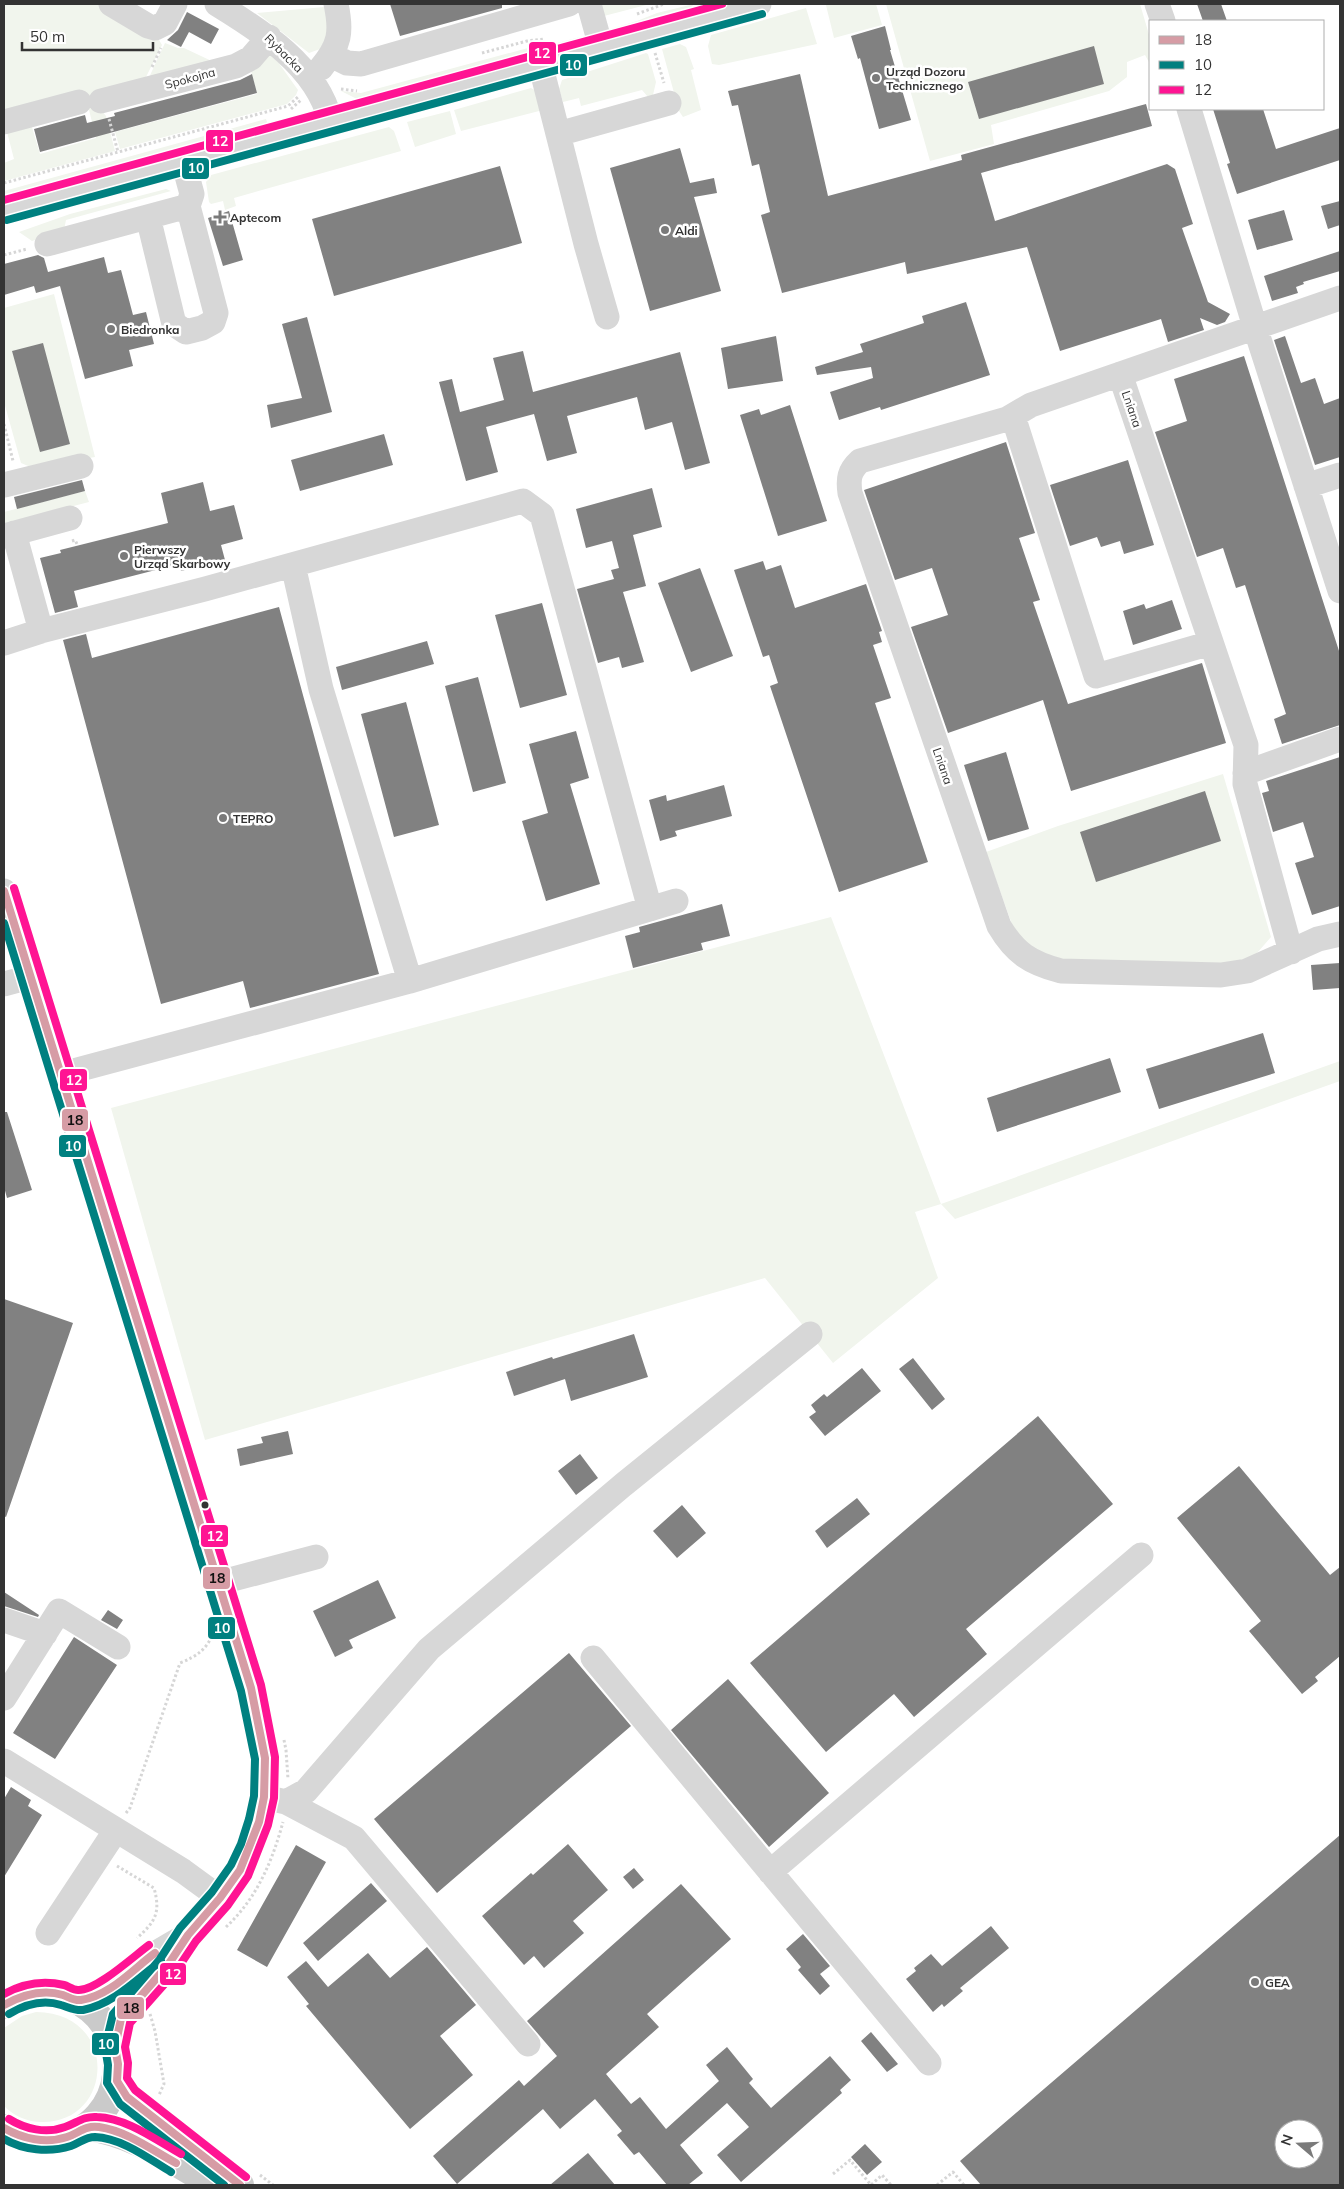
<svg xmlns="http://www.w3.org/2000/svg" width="1344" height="2189" font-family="Mulish,sans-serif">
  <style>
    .green { fill: #f1f5ed }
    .building { fill: #818181; fill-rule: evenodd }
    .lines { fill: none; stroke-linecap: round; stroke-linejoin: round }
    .path { stroke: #d6d6d6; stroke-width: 3; stroke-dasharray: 2.5 2.5; stroke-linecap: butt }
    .minor { stroke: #d7d7d7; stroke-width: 25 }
    .major { stroke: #cacaca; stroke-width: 28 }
    .bus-1-casing { stroke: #fff; stroke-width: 11 }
    .bus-2-casing { stroke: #fff; stroke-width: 11 }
    .bus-3-casing { stroke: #fff; stroke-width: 11 }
    .bus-1 { stroke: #d69ca5; stroke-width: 8 }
    .bus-2 { stroke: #008080; stroke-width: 8 }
    .bus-3 { stroke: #ff1493; stroke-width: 8 }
    .poi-dot { fill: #7a7a7a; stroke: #fff; stroke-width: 2 }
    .bus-dot { fill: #333; stroke: #fff; stroke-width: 2 }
    .labels { text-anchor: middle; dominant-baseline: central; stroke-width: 5; stroke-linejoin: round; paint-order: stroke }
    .street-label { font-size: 12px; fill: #333; stroke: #fff }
    .poi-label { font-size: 12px; font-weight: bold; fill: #333; stroke: #fff; text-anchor: start }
    .line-badge { stroke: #fff; stroke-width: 2 }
    .badge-label { font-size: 14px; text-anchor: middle; font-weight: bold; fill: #fff }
    .pale-badge-label { font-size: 14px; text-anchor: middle; font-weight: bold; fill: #111 }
  </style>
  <rect width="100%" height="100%" fill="#fff"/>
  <!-- green -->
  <path class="green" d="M4 4H101L155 33 162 45 142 85 4 118Z
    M601 4H650L604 16Z
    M694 4 689 10 613 31 607 30 637 21 657 13Z
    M831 4H876L882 25 834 38 826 5Z
    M886 4H1140L1150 38V64L1145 55 1127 62V77L1109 91 991 125 994 144 930 161Z
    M324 7 330 31 320 49 309 53 257 13Z
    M806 8 817 44 719 65 712 64 708 46 711 35Z
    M580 37 578 41 364 99 355 98 341 91 361 93 528 48 546 46Z
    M165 43 178 48H184L218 64 146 84Z
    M680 44 686 47 694 69 691 70 701 110 683 117 679 111 662 49Z
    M267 53 278 62 298 90 296 95 287 104 120 149 115 132 257 94 250 67Z
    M646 53 648 54 656 82 653 95 648 97 642 90 581 106 579 98 563 102 559 89 562 80Z
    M531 88 536 91 543 110 461 131 454 110Z
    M97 104 106 116 115 151 4 181V163L14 159 7 132 31 124 40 154 96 138 88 106Z
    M450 111 456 134 415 147 407 122Z
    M266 119 268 125 4 197V191Z
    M389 127 394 131 401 151 234 198 236 206 225 210 223 201 211 204 209 202 206 182 211 175Z
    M166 178 172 180 71 207 70 205Z
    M166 189 171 191 66 220 64 230 32 241 19 232 70 214Z
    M54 294 95 457 33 468 21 463 4 402V308Z
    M85 491 89 502 31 517 4 537V512Z
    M1223 774 1271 937 1251 960 1226 963H1057L1034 955 1014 930 986 852 1058 826Z
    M831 917 941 1204 1340 1061V1081L955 1219 941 1204 915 1212 938 1278 833 1363 765 1278 205 1440 111 1108Z
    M36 2012C120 2013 114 2123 42 2122 27 2122 14 2116 4 2106V2028L22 2016Z"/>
  <!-- building -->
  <path class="building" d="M390 4H502V8L400 36Z
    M1197 4H1221L1227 21H1203Z
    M187 12 219 29 211 44 189 32 181 47 167 40 178 30Z
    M885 26 891 50H890L911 120 879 129 860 58 858 59 851 36Z
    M1094 46 1104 84 979 119 968 82Z
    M252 74 257 93 40 152 34 129 85 115 87 123 115 116 114 113 240 80Z
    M800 74 828 196 962 160 961 155 1146 104 1152 126 981 173 995 221 1167 164 1175 169 1193 224 1182 228 1208 302 1230 314 1225 322 1217 325 1200 318 1204 330 1168 342 1161 319 1060 351 1027 247 907 274 905 262 782 293 761 215 770 212 759 164 752 166 738 105 732 106 728 91Z
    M1213 109H1263L1276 149 1340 128V160L1237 194 1227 164 1230 163Z
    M680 148 690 183 714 178 717 193 694 197 721 291 650 311 610 168Z
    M500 166 522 243 334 296 312 219Z
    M1340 201V225L1328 229 1321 206Z
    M1284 210 1293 240 1257 250 1248 220Z
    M229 211 243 260 223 266 208 218Z
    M1340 251V271L1303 282 1304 284 1296 287 1298 293 1272 301 1264 276Z
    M38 255 44 258 48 272 104 257 108 273 121 270 133 315 146 312 154 344 129 350 133 366 85 379 60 286 36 293 34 286 4 295V264Z
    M966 302 990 375 881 410 880 407 839 420 830 392 873 378 871 367 817 375 815 367 863 352 860 344 924 323 922 316Z
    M307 317 332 412 271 428 267 405 302 398 282 324Z
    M776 336 783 381 728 389 721 348Z
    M1285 336 1301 383 1315 378 1324 404 1340 398V457L1315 465 1274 340Z
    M43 343 70 444 40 452 12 351Z
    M523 351 533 392 680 352 710 463 685 470 672 422 645 430 637 397 567 416 577 453 547 461 534 414 486 427 498 472 466 481 439 382 452 379 460 412 504 400 493 358Z
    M1244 356 1340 654V725L1282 744 1274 719 1286 714 1245 585 1236 588 1223 548 1197 557 1155 432 1187 421 1174 379Z
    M790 405 827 521 778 536 740 415 759 409 761 415Z
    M384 434 393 465 300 491 291 460Z
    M1006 442 1035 533 1019 538 1040 600 1033 602 1068 704 1202 663 1226 743 1071 791 1043 700 948 733 911 627 948 615 932 568 895 580 864 490Z
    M1128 460 1154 545 1124 554 1120 541 1101 547 1097 537 1070 546 1050 485Z
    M82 480 85 491 17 509 14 497Z
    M203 482 210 511 234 505 243 539 221 545 225 560 181 571 179 564 74 591 78 607 55 613 40 558 61 553 60 550 168 523 161 493Z
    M652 488 662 527 633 535 646 586 623 592 644 662 622 668 619 657 598 663 577 589 614 579 611 570 619 568 612 541 586 548 576 509Z
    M763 561 766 570 781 565 795 608 866 584 882 631 879 632 882 642 873 645 891 698 875 703 928 862 839 892 770 686 778 683 769 655 763 657 734 570Z
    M700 568 733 656 691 672 658 583Z
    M1172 600 1182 629 1133 645 1123 611 1144 604 1146 609Z
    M542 603 567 695 520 708 495 615Z
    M279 607 379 974 250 1008 243 981 161 1004 63 640 86 634 92 658Z
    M427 641 434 664 342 690 336 667Z
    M478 677 506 783 473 792 445 686Z
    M406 702 439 825 394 837 361 714Z
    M576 731 589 778 570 784 600 884 546 901 522 821 548 813 529 744Z
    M1006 752 1029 829 988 841 964 765Z
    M1340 757V906L1312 915 1295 863 1314 857 1303 822 1273 832 1262 793 1269 791 1266 781Z
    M724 785 732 816 675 831 677 836 660 841 649 800 666 795 667 801Z
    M1205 791 1221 841 1096 882 1080 832Z
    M722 904 730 936 701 943 703 950 633 968 625 936 640 932 639 927Z
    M1340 963V988L1313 990 1311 965Z
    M1263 1033 1275 1073 1159 1109 1146 1069Z
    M1110 1058 1121 1092 997 1132 987 1098Z
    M4 1112H7L32 1190 7 1198 4 1187Z
    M4 1299 73 1323 6 1517 4 1516Z
    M634 1334 648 1377 571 1401 565 1379 514 1396 506 1372 552 1357 553 1359Z
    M913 1358 945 1399 932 1410 899 1369Z
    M862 1368 881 1391 825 1436 809 1417 816 1412 811 1405 824 1394 827 1397Z
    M1038 1416 1113 1504 966 1629 987 1654 914 1717 894 1694 826 1752 750 1663Z
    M288 1431 293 1454 240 1466 237 1449 263 1443 261 1437Z
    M580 1454 598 1478 576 1495 558 1471Z
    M1239 1466 1330 1575 1340 1567V1656L1315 1677 1318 1681 1302 1694 1249 1631 1261 1621 1177 1518Z
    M857 1498 870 1514 827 1548 815 1531Z
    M682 1505 706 1533 677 1558 653 1531Z
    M378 1580 396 1618 349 1640 353 1648 335 1657 313 1611Z
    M4 1592 39 1615 38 1617 4 1606Z
    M108 1610 123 1620 117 1629 101 1620Z
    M74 1637 117 1665 55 1759 13 1733Z
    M569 1653 631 1726 437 1893 374 1819Z
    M728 1679 829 1793 769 1847 671 1730Z
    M11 1787 31 1800 28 1806 42 1815 4 1877V1799Z
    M1340 1835V2185H981L960 2161ZM1284 2129H1314V2159H1284Z
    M568 1844 608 1890 573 1921 584 1933 544 1968 534 1956 524 1965 482 1916 531 1873 533 1875Z
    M296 1845 326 1862 267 1967 237 1950Z
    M634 1868 644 1880 633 1889 623 1877Z
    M371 1883 387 1901 318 1961 303 1943Z
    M681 1884 731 1939 647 2014 659 2027 606 2074 631 2104 640 2097 666 2129 719 2081 706 2065 727 2047 753 2079 749 2083 771 2108 830 2056 851 2080 840 2090 842 2093 741 2182 717 2155 749 2127 727 2103 680 2145 703 2173 688 2185H667L639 2152 634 2155 617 2135 622 2131 595 2099 560 2129 543 2109 457 2184 433 2156 519 2080 524 2086 557 2056 527 2021Z
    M991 1926 1009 1948 960 1988 963 1991 944 2007 942 2004 933 2012 906 1979 916 1971 914 1968 931 1954 942 1966Z
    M803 1934 830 1966 820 1974 830 1986 820 1995 798 1970 801 1967 786 1949Z
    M427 1947 476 2005 440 2036 473 2075 410 2129 306 2006 309 2004 287 1977 306 1961 328 1987 368 1953 390 1978Z
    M871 2032 898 2064 887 2072 861 2041Z
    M865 2144 882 2162 867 2175 851 2157Z
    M588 2153 615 2185H550Z"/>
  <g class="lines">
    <!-- path -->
    <path class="path" d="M637 14 664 4
      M482 53 527 41 544 39
      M655 53 664 83
      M152 67 161 48
      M341 89 357 91
      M291 109 301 100
      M109 119 118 152
      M4 183 288 106 299 96
      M4 255 27 249
      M4 424 13 461
      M72 541 75 540 78 546
      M284 1740 286 1750 288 1779
      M126 1813 130 1808 180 1663C197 1656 206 1650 213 1634
      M117 1866 154 1888C161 1913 155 1922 137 1938
      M226 1927C257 1898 272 1862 283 1822
      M150 2014 155 2031 164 2084 159 2095
      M833 2174 850 2160 871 2185 882 2175 891 2185
      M260 2175 273 2185
      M937 2185 953 2172 964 2185"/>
    <!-- minor -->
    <path class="minor" d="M111 4 148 26 155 28 165 23 175 4
      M217 4C261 31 317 66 330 120
      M589 4 601 47
      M1157 4 1163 21
      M331 55 347 63 361 64 569 4
      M540 63 586 244 607 317
      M321 68C340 45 342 32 336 4
      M101 101 236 66 251 58 269 37
      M1189 109 1255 327 1340 591
      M4 122 79 102
      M558 134 669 103
      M4 210 759 4
      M148 217 174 324 186 332 202 328 213 322 216 313 188 206 192 194 183 161
      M47 244 188 206
      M1340 298 1031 405 1007 419 860 461C849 471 848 479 850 493L999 926C1015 953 1030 963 1061 971L1221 975 1247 971 1318 939 1340 934
      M1120 374 1246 745 1245 784 1291 952
      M1013 416 1096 676 1211 643
      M4 485 81 466
      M1306 486 1340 475
      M14 533 41 631
      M4 536 70 518
      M293 565 321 689 410 981
      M4 643 41 631 205 589 523 501 542 515 650 909
      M1245 773 1340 739
      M4 891 62 1074 251 1688C267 1752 273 1809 240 1869 227 1894 207 1913 189 1935 181 1944 175 1956 167 1966 154 1982 127 2002 121 2021 118 2029 117 2038 115 2047
      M4 984 30 977
      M62 1074 410 981 676 901
      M218 1583 316 1557
      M4 1620 45 1634
      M593 1658 929 2063
      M4 1698 59 1611 118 1647
      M4 1761 183 1871 220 1898
      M264 1797 286 1802 306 1791 429 1649 623 1485 810 1334
      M286 1802 354 1838 528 2044
      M770 1872 1141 1555
      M48 1933 116 1830
      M78 2001C103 1994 114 1983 134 1968 150 1956 166 1947 184 1937"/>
    <!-- major -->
    <path class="major" d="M4 2005C23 1993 47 1989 69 1997 140 2024 129 2127 55 2139 37 2141 19 2138 4 2128
      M117 2081 127 2097 240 2185
      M87 2127C133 2132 175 2163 215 2185"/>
    <!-- bus-1 casing -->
    <g class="bus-1-casing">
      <path id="bus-1" d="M4 891 251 1688 265 1758 264 1797 259 1822 240 1870 220 1898 188 1935 168 1965 121 2019 115 2047 118 2064 117 2081 127 2097 240 2185
        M4 2005C22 1995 43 1989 63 1995 69 1997 74 2001 81 2000 110 1996 133 1969 155 1953
        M4 2128C23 2139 46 2144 67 2137 79 2133 85 2125 99 2127 127 2131 152 2150 176 2163"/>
    </g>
    <!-- bus-2 casing -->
    <g class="bus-2-casing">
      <path id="bus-2" d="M7 220 762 14
        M4 923 241 1691 255 1759 254 1796 249 1819 241 1844 231 1865 212 1892 180 1928 160 1959 113 2014 105 2047 108 2065 107 2083 120 2104 224 2185
        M9 2014C24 2005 43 1999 61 2005 68 2007 75 2011 83 2010 114 2004 137 1979 161 1961
        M4 2139C23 2150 49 2153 71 2146 80 2143 85 2137 95 2137 122 2138 149 2159 171 2172"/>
    </g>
    <!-- bus-3 casing -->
    <g class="bus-3-casing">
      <path id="bus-3" d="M4 200 722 4
        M14 888 261 1685 275 1757 274 1798 268 1825 248 1876 228 1905 196 1941 176 1971 130 2023 125 2047 128 2063 127 2078 135 2090 246 2177
        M4 1994C22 1984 43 1980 64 1985 68 1986 73 1990 78 1990 96 1991 134 1956 149 1945
        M9 2119C25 2129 46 2134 65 2127 77 2123 83 2116 97 2117 127 2118 156 2140 181 2154"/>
    </g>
    <!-- bus-1 -->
    <use href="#bus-1" class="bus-1"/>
    <!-- bus-2 -->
    <use href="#bus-2" class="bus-2"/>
    <!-- bus-3 -->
    <use href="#bus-3" class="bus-3"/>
  </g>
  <!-- markers -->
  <g class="poi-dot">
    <circle cx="876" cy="78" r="5"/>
    <path d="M217.5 209.5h5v5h5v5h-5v5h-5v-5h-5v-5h5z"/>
    <circle cx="665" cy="230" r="5"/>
    <circle cx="111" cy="329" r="5"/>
    <circle cx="124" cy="556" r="5"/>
    <circle cx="223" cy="818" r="5"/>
    <circle cx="1255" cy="1982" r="5"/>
  </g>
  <circle class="bus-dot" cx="205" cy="1505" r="4.5"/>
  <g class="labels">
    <!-- street labels -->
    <g class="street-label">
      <text transform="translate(284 53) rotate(45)">Rybacka</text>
      <text transform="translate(190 78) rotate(-15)">Spokojna</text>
      <text transform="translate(1132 409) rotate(71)">Lniana</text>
      <text transform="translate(943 766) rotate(71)">Lniana</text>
    </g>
    <!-- poi labels -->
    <g class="poi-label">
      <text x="886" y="71">Urząd Dozoru<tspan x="886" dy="14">Technicznego</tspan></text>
      <text x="230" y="217">Aptecom</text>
      <text x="675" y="230">Aldi</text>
      <text x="121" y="329">Biedronka</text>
      <text x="134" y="549">Pierwszy<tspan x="134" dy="14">Urząd Skarbowy</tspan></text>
      <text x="233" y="818">TEPRO</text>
      <text x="1265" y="1982">GEA</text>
    </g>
  </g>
  <g class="line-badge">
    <rect x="528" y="41" width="29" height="24" rx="5" fill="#ff1493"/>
    <rect x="559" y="53" width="29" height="24" rx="5" fill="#008080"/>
    <rect x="205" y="129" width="29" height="24" rx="5" fill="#ff1493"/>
    <rect x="181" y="157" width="29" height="23" rx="5" fill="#008080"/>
    <rect x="59" y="1068" width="29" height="24" rx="5" fill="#ff1493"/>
    <rect x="61" y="1108" width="28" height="24" rx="5" fill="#d69ca5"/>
    <rect x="58" y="1134" width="29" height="24" rx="5" fill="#008080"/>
    <rect x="200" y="1524" width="29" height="24" rx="5" fill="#ff1493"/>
    <rect x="202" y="1566" width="29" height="24" rx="5" fill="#d69ca5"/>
    <rect x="207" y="1616" width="29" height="24" rx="5" fill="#008080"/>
    <rect x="159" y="1962" width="28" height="24" rx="5" fill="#ff1493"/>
    <rect x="116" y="1996" width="29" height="24" rx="5" fill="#d69ca5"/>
    <rect x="91" y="2032" width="29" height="24" rx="5" fill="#008080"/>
  </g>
  <g class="badge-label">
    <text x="542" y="58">12</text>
    <text x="573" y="70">10</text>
    <text x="220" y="146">12</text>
    <text x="196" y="173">10</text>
    <text x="74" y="1085">12</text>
    <text x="73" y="1151">10</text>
    <text x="215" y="1541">12</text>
    <text x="222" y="1633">10</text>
    <text x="173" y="1979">12</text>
    <text x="106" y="2049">10</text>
  </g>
  <g class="pale-badge-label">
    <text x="75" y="1125">18</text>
    <text x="217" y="1583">18</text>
    <text x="131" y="2013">18</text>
  </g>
  <!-- border -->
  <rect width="1344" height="2189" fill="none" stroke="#333333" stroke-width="10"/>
  <!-- legend -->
  <rect x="1149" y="20" width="175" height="90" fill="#ffffff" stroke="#adadad"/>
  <rect x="1159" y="36" width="25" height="8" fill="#d69ca5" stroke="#adadad"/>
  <text x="1194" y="45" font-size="15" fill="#333333">18</text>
  <rect x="1159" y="61" width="25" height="8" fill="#008080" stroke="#adadad"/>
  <text x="1194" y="70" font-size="15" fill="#333333">10</text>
  <rect x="1159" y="86" width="25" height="8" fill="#ff1493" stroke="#adadad"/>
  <text x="1194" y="95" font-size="15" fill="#333333">12</text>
  <!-- north arrow -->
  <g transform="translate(1299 2144) rotate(289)"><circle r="24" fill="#ffffff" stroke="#adadad"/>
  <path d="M0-4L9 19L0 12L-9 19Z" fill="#7a7a7a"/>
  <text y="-8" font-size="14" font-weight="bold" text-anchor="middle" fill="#333333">N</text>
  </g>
  <!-- scale -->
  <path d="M22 42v8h131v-8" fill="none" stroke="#333333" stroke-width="2.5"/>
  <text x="30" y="42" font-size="15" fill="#333333" stroke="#ffffff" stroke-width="4" paint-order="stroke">50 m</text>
</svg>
